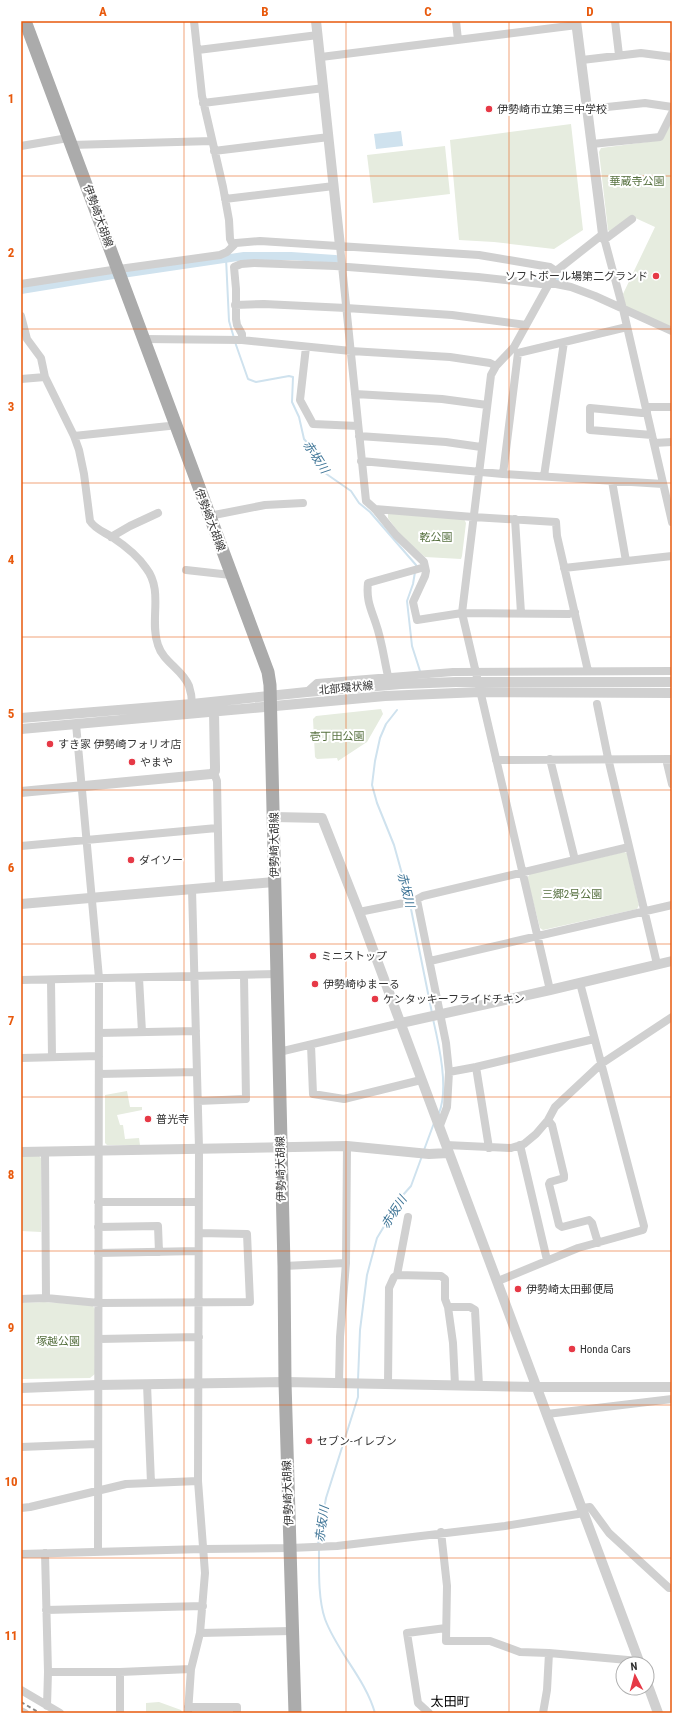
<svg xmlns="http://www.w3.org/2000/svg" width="693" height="1734" font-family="'Roboto Condensed','Noto Sans JP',sans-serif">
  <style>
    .green { fill: #e6ecdf }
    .water { fill: #cfe2ee }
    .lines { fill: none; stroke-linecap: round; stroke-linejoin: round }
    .stream { stroke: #cfe2ee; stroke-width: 2 }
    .canal { stroke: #cfe2ee; stroke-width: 8 }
    .minor { stroke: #d0d0d0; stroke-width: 8 }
    .tertiary { stroke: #d0d0d0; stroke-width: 10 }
    .primary { stroke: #ababab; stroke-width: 13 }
    .rail { stroke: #888; stroke-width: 2; stroke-dasharray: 4 3; stroke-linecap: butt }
    .grid { fill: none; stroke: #e8590c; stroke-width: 1; stroke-opacity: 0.55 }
    .poi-dot { fill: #e63946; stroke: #fff; stroke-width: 1.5 }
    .labels { text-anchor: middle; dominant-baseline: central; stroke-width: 4; stroke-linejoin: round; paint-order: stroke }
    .poi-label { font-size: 11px; fill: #333; stroke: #fff; text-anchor: start }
    .park-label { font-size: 11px; fill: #56703f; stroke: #fff }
    .street-label { font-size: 11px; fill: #333; stroke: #fff }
    .water-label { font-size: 12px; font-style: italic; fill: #3f7597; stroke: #fff }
    .quarter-label { font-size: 13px; fill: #000; stroke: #fff }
    .neatline { fill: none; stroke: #e8590c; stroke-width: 1.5 }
    .grid-label { font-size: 13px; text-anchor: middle; font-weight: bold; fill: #e8590c }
  </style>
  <rect width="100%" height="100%" fill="#fff"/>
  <!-- green -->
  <path class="green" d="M672 120V329L626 309 623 294 655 227 631 216 610 232 608 230 599 152 601 148 662 140Z
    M571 124 583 230 554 249 494 242 459 240 450 140Z
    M445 146 450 194 373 203 367 155Z
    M388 513 464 519 466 523 462 556 461 559 425 557 401 536 388 518Z
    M381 709 383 714 367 742 338 761 337 758 317 759 315 757 313 719 316 716Z
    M624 852 627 853 639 905 637 909 543 930 540 928 527 878 530 874Z
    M127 1091 130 1107H142V1110L117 1115 120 1125H123L125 1139 139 1138 140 1145H107L105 1143V1095Z
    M21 1156H39L41 1158V1232L21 1231Z
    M44 1302 92 1305 95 1309V1374L90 1378 21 1379V1303Z
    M159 1702 181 1710 183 1713H146V1703Z"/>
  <!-- water -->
  <path class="water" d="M401 131 403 146 376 149 374 134Z"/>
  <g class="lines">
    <!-- stream -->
    <path class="stream" d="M226 258 229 321 234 338
      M235 342 248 379 256 382 289 376 293 377 292 402 299 417 304 439 314 451 325 473 351 491 359 503 370 512 416 565V568
      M415 572 413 584 407 601 412 646 420 671
      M397 710 386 724 380 738 375 761 372 785 377 803 394 845 409 899
      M410 904 432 1013
      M433 1019C439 1045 449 1088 439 1113
      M424 1150 434 1123
      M358 1380 360 1330 367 1275 377 1238 403 1195 411 1186 422 1156
      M318 1544 326 1498 358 1397V1386
      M319 1549C319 1569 318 1599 325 1619 337 1652 365 1678 375 1713"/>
    <!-- canal -->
    <path class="canal" d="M122 274 244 256H291L335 259
      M538 277H543
      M557 279 560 280
      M21 290 113 275"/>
    <!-- minor -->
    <path class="minor" d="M194 21 202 96 223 187 229 220 230 239 233 245
      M456 21 458 40
      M615 21 619 55
      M198 50 318 35
      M321 57 577 25
      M582 60 641 53 672 57
      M203 103 324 88
      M588 109 645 103 672 107
      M592 144 660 137 672 113
      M71 145 212 141
      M21 146 68 138
      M214 151 329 137
      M225 199 334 186
      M604 240 632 219
      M340 246 366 501 375 509 396 535 424 562 426 571 425 576 413 602 417 620 462 613 569 614 575 612
      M21 284 112 270 220 255 227 252 236 243 260 241 479 255 550 267 556 271
      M235 305 264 304 346 308 452 315 526 325
      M21 316 27 339 41 358 45 377 74 436 79 450 84 474 90 521C95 529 104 532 112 537 124 545 138 556 146 568 164 591 149 620 158 645 163 662 183 670 189 686 191 692 192 698 192 704
      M143 339 242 340 351 351 450 357 490 363 496 366
      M242 340V334L237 325 236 319V289L234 267 241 264 254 263 335 266 478 277 541 284H556L571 287 595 296 672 331
      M306 347 300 400 313 424 358 426
      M21 379 45 377
      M355 394 442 399 487 405
      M646 407H672
      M647 412 642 413 590 408V430L652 435
      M74 436 169 426 174 424
      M359 436 446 442 481 447
      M654 443 672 442
      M361 461 503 474 663 484
      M503 474 518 353 627 327
      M544 476 564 342
      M612 481 626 561
      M375 509 473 517 556 522 557 536 588 671
      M209 516 265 505 303 503
      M515 519 521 613
      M111 537 130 526 158 513
      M564 568 672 556
      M186 570 231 575
      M388 676C384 659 382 641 376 624 371 609 366 600 368 583L425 567
      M307 692 317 683 453 672 672 671
      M597 704 608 758 657 964
      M76 724 99 978 98 1551
      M550 759 575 860
      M666 759 672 784
      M496 760 672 759
      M214 773 217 781 219 886
      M21 846 217 828
      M417 900 446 1043 449 1072 447 1107 439 1128
      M359 912 414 901 423 896 629 847
      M430 961 672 905
      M139 978 142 1032
      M21 980 277 974
      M51 980 52 1057
      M550 990 462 613 491 375 496 366 514 347 556 271 603 234 623 309 672 522
      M99 1033 196 1031
      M311 1045 313 1094 344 1099 421 1080
      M279 1052 401 1023
      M21 1058 99 1056
      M476 1067 489 1148
      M449 1072 476 1067 594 1039
      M99 1074 196 1072
      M198 1101 246 1099 244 976
      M548 1120 552 1125 564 1175V1178L550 1182 549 1184 559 1225 562 1227 589 1220 592 1223 598 1243
      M446 1145 511 1148 524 1144 536 1134 548 1120 555 1107 601 1064 672 1017
      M520 1145 547 1260
      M45 1152 46 1298
      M98 1202H198
      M98 1227 158 1226 159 1252
      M98 1253 198 1251
      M284 1266 346 1263
      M397 1275 441 1276 445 1279V1299L448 1307 453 1343 455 1385
      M498 1281 578 1248 643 1230 644 1226 580 983
      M21 1299 46 1298 99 1303 250 1302 247 1234 199 1233
      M448 1307H470L475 1310 479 1386
      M99 1339 199 1337
      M339 1383 340 1337 346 1263 347 1146
      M147 1384 151 1483
      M388 1384 389 1288 394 1277 397 1275 408 1217
      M547 1414 672 1399
      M21 1447 97 1444
      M21 1508 30 1507 126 1484 198 1481
      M582 1508 590 1507 609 1533 669 1588H672
      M441 1532 447 1586 446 1641H490L520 1652 549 1653 639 1661
      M45 1553 48 1672 47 1706
      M21 1554 203 1549 290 1548 337 1546 505 1526 584 1513
      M46 1610 203 1606
      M200 1633 292 1631
      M48 1672H120L191 1669
      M120 1672V1713
      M21 1690 60 1713
      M188 1707H237V1713
      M21 1711 25 1713
      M188 1713 191 1669 200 1633 205 1573 198 1481 199 1148 192 889
      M429 1713 418 1703 407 1633 446 1628
      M543 1713 547 1690 549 1653"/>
    <!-- tertiary -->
    <path class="tertiary" d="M316 21 340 246
      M576 21 603 234
      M21 718 192 704 307 692 401 684 456 682H672
      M21 729 385 696 480 692 672 693
      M21 792 211 774 215 771V767L214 712
      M274 817 322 818 359 912 640 1664
      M21 904 274 882
      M401 1023 550 990 672 961
      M21 1152 347 1146 429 1154 448 1153
      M21 1388 98 1385 285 1382 537 1387H672
      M647 1683 658 1713"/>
    <!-- primary -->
    <path class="primary" d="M25 21 268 672 270 685 284 1266 285 1382 295 1713"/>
    <!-- rail -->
    <path class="rail" d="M21 1702 40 1713"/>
  </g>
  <!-- grid -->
  <path class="grid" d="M184 21V1713M346 21V1713M509 21V1713M21 176H672M21 329H672M21 483H672M21 637H672M21 790H672M21 944H672M21 1097H672M21 1251H672M21 1405H672M21 1558H672"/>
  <!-- markers -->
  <g class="poi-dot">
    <circle cx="489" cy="109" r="4"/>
    <circle cx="656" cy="276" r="4"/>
    <circle cx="50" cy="744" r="4"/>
    <circle cx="132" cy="762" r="4"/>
    <circle cx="131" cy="860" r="4"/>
    <circle cx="313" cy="956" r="4"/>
    <circle cx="315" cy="984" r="4"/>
    <circle cx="375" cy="999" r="4"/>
    <circle cx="148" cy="1119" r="4"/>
    <circle cx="518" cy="1289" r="4"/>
    <circle cx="572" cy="1349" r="4"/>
    <circle cx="309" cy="1441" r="4"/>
  </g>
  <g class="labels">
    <!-- poi labels -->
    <g class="poi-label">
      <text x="497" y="109">伊勢崎市立第三中学校</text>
      <text x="648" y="276" text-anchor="end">ソフトボール場第二グランド</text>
      <text x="58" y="744">すき家 伊勢崎フォリオ店</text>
      <text x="140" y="762">やまや</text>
      <text x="139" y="860">ダイソー</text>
      <text x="321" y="956">ミニストップ</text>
      <text x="323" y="984">伊勢崎ゆまーる</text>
      <text x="383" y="999">ケンタッキーフライドチキン</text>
      <text x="156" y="1119">普光寺</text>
      <text x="526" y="1289">伊勢崎太田郵便局</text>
      <text x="580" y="1349">Honda Cars</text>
      <text x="317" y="1441">セブン-イレブン</text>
    </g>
    <!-- park labels -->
    <g class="park-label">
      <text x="637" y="181">華蔵寺公園</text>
      <text x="436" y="537">乾公園</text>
      <text x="337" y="736">壱丁田公園</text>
      <text x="572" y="894">三郷2号公園</text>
      <text x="58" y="1341">塚越公園</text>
    </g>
    <!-- street labels -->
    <g class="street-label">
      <text transform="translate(98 216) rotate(70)">伊勢崎大胡線</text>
      <text transform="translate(210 520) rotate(69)">伊勢崎大胡線</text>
      <text transform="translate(346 688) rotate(-5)">北部環状線</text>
      <text transform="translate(274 845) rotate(-90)">伊勢崎大胡線</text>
      <text transform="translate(281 1169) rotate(-91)">伊勢崎大胡線</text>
      <text transform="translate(288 1493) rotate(-92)">伊勢崎大胡線</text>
    </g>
    <!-- water labels -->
    <g class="water-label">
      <text transform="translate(316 457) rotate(57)">赤坂川</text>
      <text transform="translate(406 890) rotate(76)">赤坂川</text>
      <text transform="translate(394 1212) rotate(-57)">赤坂川</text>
      <text transform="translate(322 1524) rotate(-82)">赤坂川</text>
    </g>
    <!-- quarter labels -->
    <g class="quarter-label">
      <text x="450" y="1701">太田町</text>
    </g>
  </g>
  <!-- border -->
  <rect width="693" height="1734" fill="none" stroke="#ffffff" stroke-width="44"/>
  <!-- north arrow -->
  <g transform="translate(635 1676) rotate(354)"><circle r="19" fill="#ffffff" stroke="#adadad"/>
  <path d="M0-3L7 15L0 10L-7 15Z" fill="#e63946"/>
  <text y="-6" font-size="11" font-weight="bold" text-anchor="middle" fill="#333333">N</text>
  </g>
  <rect x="22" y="22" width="649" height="1690" class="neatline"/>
  <g class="grid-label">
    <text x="103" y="16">A</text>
    <text x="265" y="16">B</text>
    <text x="428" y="16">C</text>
    <text x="590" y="16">D</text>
    <text x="11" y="103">1</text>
    <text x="11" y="257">2</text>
    <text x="11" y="411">3</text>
    <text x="11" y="564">4</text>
    <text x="11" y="718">5</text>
    <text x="11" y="872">6</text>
    <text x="11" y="1025">7</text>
    <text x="11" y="1179">8</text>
    <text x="11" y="1332">9</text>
    <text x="11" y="1486">10</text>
    <text x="11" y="1640">11</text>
  </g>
</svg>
